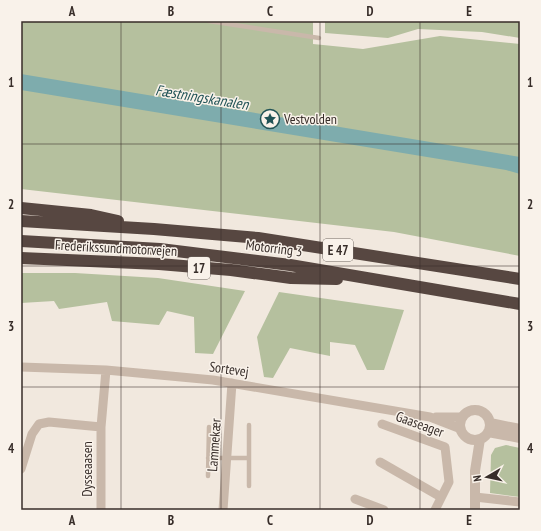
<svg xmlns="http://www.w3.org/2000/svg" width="541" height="531" font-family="'PT Sans Narrow',sans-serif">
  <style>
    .green { fill: #b5c09e }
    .water { fill: #7eacad }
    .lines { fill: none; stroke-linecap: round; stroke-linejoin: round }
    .service { stroke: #c9b8aa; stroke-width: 4.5 }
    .minor { stroke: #c9b8aa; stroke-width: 9 }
    .tertiary { stroke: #c9b8aa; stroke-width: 10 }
    .motorway { stroke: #574741; stroke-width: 12 }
    .grid { fill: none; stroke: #372d29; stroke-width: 1; stroke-opacity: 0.55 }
    .labels { text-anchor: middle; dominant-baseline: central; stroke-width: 3; stroke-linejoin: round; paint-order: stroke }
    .shield { fill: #f9f2ea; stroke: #716863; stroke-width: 1 }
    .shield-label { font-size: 13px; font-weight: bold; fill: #372d29 }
    .poi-label { font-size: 14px; fill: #372d29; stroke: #f9f2ea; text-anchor: start }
    .street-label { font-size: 14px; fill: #372d29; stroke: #f9f2ea }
    .water-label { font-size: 15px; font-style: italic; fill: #215356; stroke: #f9f2ea }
    .neatline { fill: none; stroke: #372d29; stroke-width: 1.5 }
    .grid-label { font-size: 13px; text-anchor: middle; font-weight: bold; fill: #372d29 }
  </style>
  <rect width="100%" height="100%" fill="#f1e8de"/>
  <!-- green -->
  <path class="green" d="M21 21H313V44L363 49 440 36 520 44V256L394 232 21 189Z
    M325 21H520V38L482 32 418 29 388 38 325 33Z
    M21 273H75L158 278 245 291 213 354 195 353 194 317 167 311 159 325 112 321 107 302 59 309 54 301 21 303Z
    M279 292 404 310 384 370H367L355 345 330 342V356L290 348 273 378 264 377 257 337Z
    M506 445 520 448V497L490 493 491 455 495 448Z"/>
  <!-- water -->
  <path class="water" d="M21 74 520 157V174L506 170 21 90Z"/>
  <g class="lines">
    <!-- service -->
    <path class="service" d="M209 21 319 38
      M208 458H249
      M208 476 209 427
      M249 486V425"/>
    <!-- minor -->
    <path class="minor" d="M21 367 106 370 213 380 430 417 461 429
      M436 417H463
      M382 424 445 447 449 482 435 510
      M380 462 441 497
      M21 469 32 434 39 424 49 422 101 427
      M475 497 520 502
      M355 499 384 510
      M101 510V427L106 370
      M223 510 232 383"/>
    <!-- tertiary -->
    <path class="tertiary" d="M460 425a15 15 0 1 1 30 0a15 15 0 1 1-30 0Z
      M490 423 520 429
      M488 432 520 438
      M475 510V471L480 439"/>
    <!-- motorway -->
    <path class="motorway" d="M21 208 91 215 118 221
      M21 221 154 229 258 238 520 279
      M21 241 160 249 290 265 520 304
      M21 258 159 264 231 270 291 278 337 279"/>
  </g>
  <!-- grid -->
  <path class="grid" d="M121 21V510M221 21V510M320 21V510M420 21V510M21 144H520M21 266H520M21 387H520"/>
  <!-- icons -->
  <defs>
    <g id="sight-ring" transform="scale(1)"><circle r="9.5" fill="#f9f2ea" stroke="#215356" stroke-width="1.5"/><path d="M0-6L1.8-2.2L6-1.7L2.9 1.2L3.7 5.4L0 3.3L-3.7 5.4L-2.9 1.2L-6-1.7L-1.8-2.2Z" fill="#215356"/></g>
  </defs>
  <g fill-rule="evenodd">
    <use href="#sight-ring" x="270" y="119"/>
  </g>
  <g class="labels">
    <!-- shield labels -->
    <g class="shield">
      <rect x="323" y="239" width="30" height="22" rx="3"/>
      <rect x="188" y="257" width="22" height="22" rx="3"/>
    </g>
    <g class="shield-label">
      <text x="338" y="250">E 47</text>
      <text x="199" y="268">17</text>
    </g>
    <!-- poi labels -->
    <g class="poi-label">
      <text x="284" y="119">Vestvolden</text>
    </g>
    <!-- street labels -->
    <g class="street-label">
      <text transform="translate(116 248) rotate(3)">Frederikssundmotorvejen</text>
      <text transform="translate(274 248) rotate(7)">Motorring 3</text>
      <text transform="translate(229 369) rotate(8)">Sortevej</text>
      <text transform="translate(420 424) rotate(20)">Gaaseager</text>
      <text transform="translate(214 445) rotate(-86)">Lammekær</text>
      <text transform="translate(87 469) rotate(-90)">Dysseaasen</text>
    </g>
    <!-- water labels -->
    <g class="water-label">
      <text transform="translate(202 97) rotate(9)">Fæstningskanalen</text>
    </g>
  </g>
  <!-- border -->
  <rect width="541" height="531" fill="none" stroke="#f9f2ea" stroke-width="44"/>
  <!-- north arrow -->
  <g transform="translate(487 477) rotate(261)" stroke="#f9f2ea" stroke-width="3" paint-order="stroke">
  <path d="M0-3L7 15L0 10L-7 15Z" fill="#372d29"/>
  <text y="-6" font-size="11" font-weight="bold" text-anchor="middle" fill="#372d29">N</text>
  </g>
  <rect x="22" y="22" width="497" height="487" class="neatline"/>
  <g class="grid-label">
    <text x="72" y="16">A</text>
    <text x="171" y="16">B</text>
    <text x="270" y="16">C</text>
    <text x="370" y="16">D</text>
    <text x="469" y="16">E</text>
    <text x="11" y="87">1</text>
    <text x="530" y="87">1</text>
    <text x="11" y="209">2</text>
    <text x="530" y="209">2</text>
    <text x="11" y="331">3</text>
    <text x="530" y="331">3</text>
    <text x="11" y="453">4</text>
    <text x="530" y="453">4</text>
    <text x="72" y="525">A</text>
    <text x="171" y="525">B</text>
    <text x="270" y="525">C</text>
    <text x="370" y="525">D</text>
    <text x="469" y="525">E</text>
  </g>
</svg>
